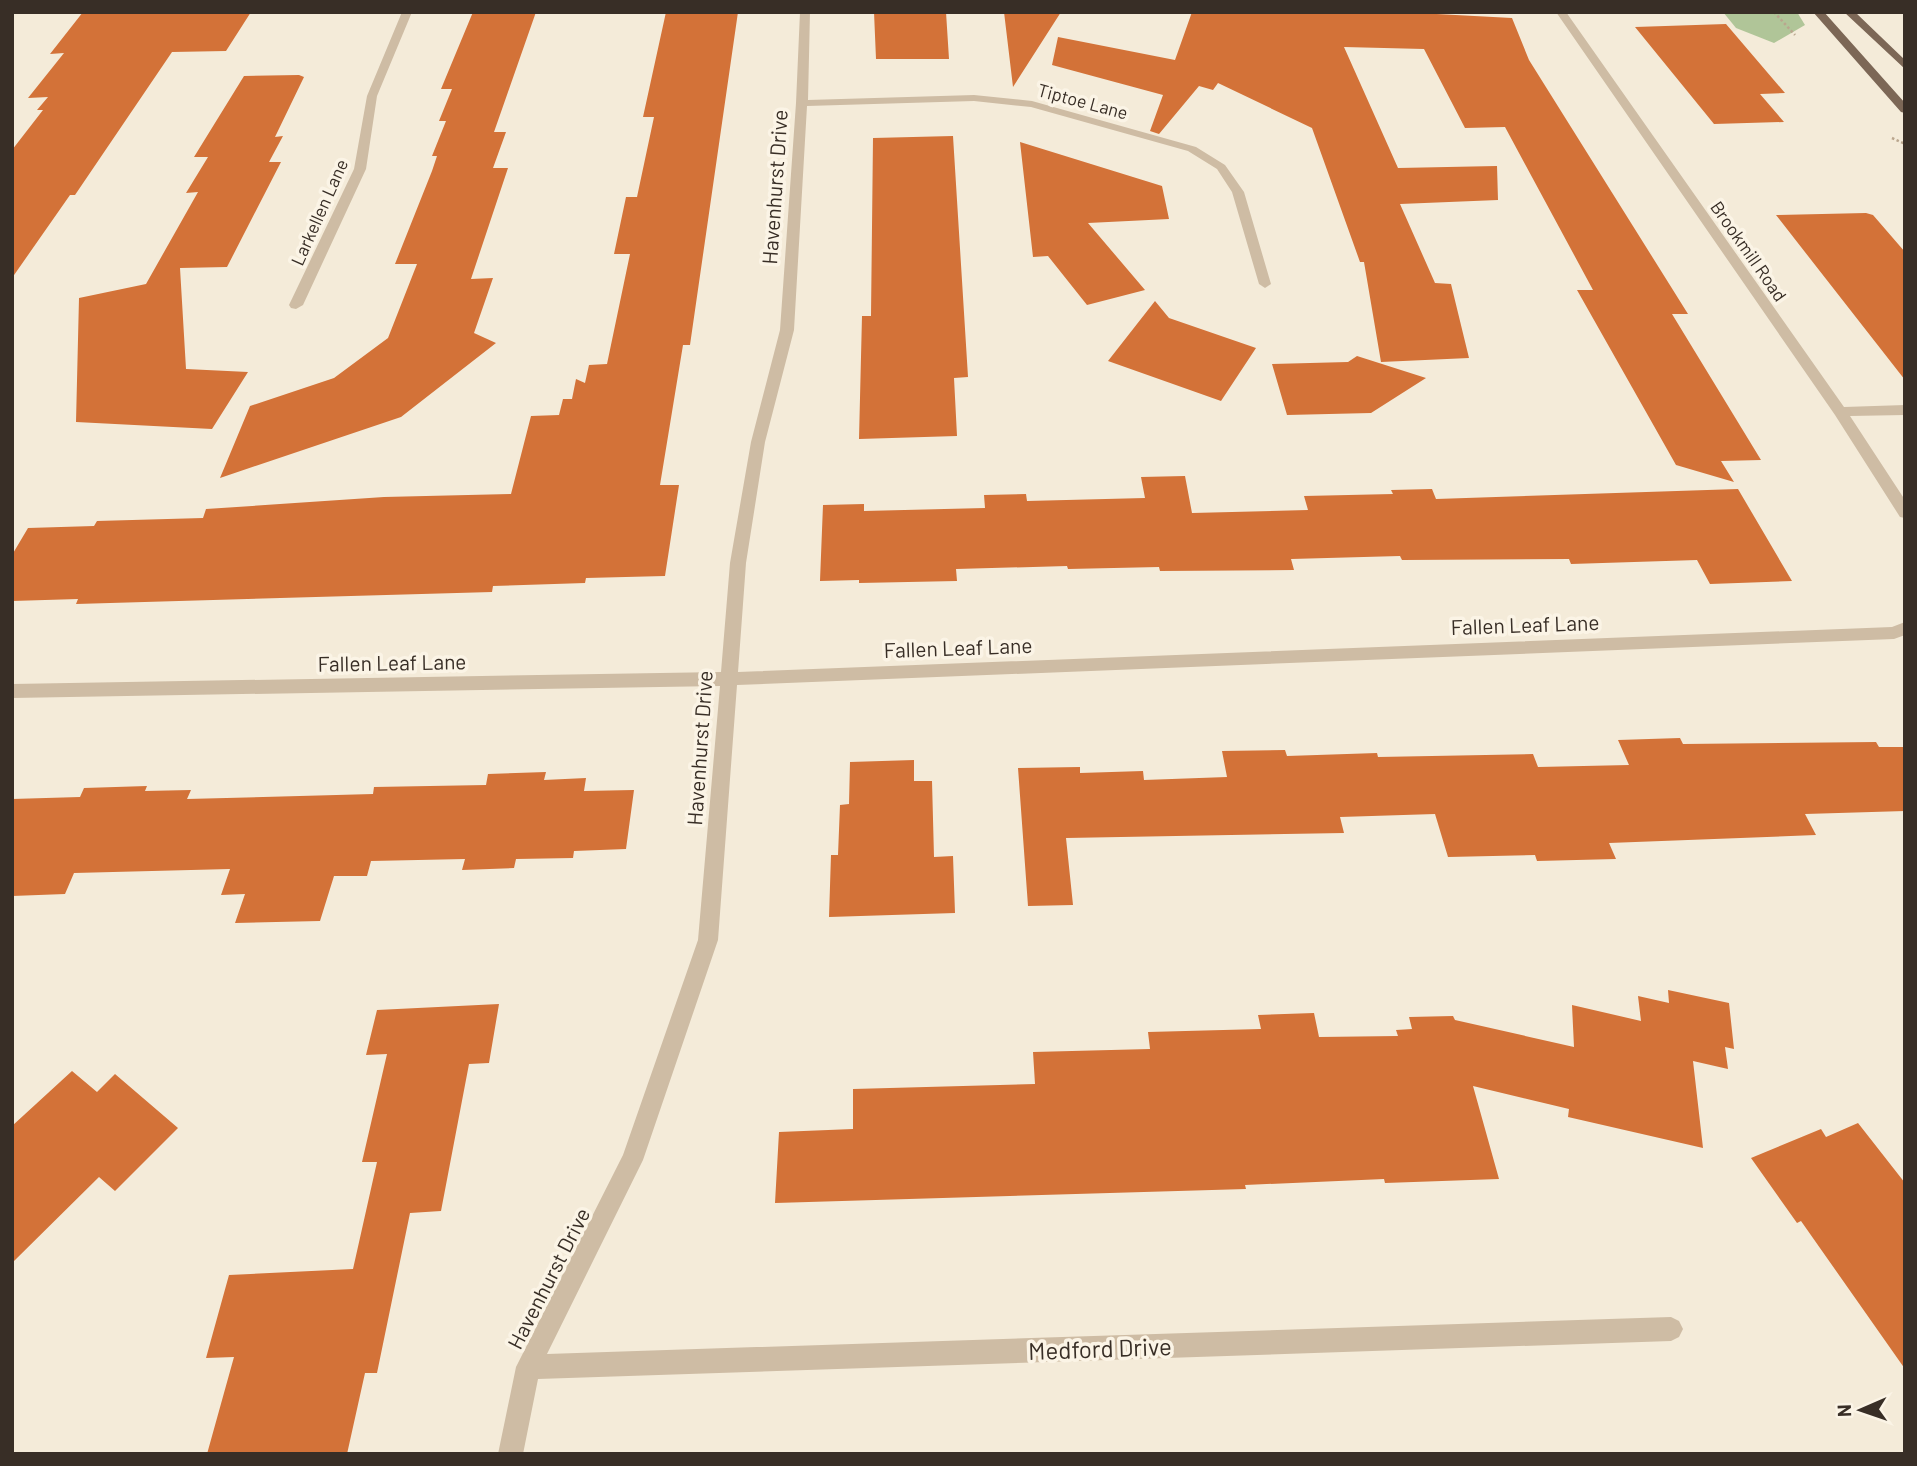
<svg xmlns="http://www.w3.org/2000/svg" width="1917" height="1466" font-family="Barlow,sans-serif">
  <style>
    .green { fill: #b0c598 }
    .building { fill: #d37238 }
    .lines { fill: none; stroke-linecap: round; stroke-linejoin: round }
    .path { stroke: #baa68e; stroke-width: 2.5; stroke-dasharray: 2.5 2.5; stroke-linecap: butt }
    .minor { fill: #cebca4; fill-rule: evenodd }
    .major { fill: #7c6756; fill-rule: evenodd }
    .labels { text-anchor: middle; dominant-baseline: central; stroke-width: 7; stroke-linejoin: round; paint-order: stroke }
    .far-street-label { font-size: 18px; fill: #382e26; stroke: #fbf4e6 }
    .street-label { font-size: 21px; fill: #382e26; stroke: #fbf4e6 }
    .near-street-label { font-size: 24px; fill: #382e26; stroke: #fbf4e6 }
  </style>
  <rect width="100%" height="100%" fill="#f4ebd9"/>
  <!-- green -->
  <path class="green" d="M1723 12H1797L1805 25 1774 43 1736 28Z"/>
  <!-- building -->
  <path class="building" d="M83 12H251L226 51 172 52 75 195H70L12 278V150L43 110H37L48 97 28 98 64 53 50 54Z
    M473 12H536L494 132H506L493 168H508L471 279 493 278 474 333 496 343 401 417 220 478 250 406 334 378 388 338 417 264H395L432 171 437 156H432L446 121H439L452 89H441Z
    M666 12H738L690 345H683L660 485H679L665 576 586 578 585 583 493 586 492 592 76 604 78 599 12 601V555L28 528 94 526 97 521 203 518 206 509 384 497 511 494 531 416 559 415 563 399H572L576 379 585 383 589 365 607 364 630 254H614L626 197H637L654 117H643Z
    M874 12H946L949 59H876Z
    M1004 12H1061L1013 87Z
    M1192 12H1399L1512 18 1529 60 1688 314H1672L1761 460 1721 461 1734 482 1676 465 1577 290H1593L1505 127 1465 128 1424 49 1344 47 1398 168 1497 166 1498 200 1400 204 1435 283 1451 284 1469 358 1381 362 1364 262H1360L1312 128 1218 83 1213 90 1199 86 1159 134 1150 131 1163 95 1052 65 1058 37 1175 60Z
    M1726 24 1785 93 1760 94 1784 122 1714 124 1635 27Z
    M299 75 304 77 275 137 283 136 269 162H281L227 267 180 268 186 369 248 372 212 429 76 422 79 298 146 284 198 192 186 193 208 157H194L244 76Z
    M953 136 968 377 954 378 957 436 859 439 862 316H871L873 138Z
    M1020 142 1162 186 1169 219 1088 223 1145 290 1087 305 1048 256 1033 257Z
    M1866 213 1873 215 1905 252V380L1776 215Z
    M1155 301 1169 318 1256 348 1221 401 1108 361Z
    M1357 356 1426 378 1371 413 1287 415 1272 364 1348 362Z
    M1185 476 1192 513 1308 510 1304 496 1393 494 1391 490 1432 489 1436 499 1738 489 1792 581 1710 584 1697 560 1571 564 1569 559 1402 560 1400 556 1291 559 1294 570 1160 571 1159 567 1068 569 1067 566 956 569 957 581 859 583V580L820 581 823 505 864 504V511L985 508 984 495 1026 494 1027 501 1145 498 1141 477Z
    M1680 738 1683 744 1876 742 1879 747H1905V811L1805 814 1816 835 1609 843 1616 859 1537 861 1535 855 1448 857 1435 814 1340 817 1344 833 1066 838 1073 905 1028 906 1018 768 1080 767V773L1143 771 1144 780 1227 777 1222 751 1285 750 1287 756 1377 753 1378 757 1533 754 1538 767 1629 765 1618 740Z
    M914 760V781H932L934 857 953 856 955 913 829 917 831 855H838L840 805 849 804 850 762Z
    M546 772 544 780 586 778 584 791 634 790 626 849 574 851 573 858 516 859 514 868 462 870 465 859 371 861 367 876H334L320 921 235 923 245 894 221 895 230 869 74 873 65 894 12 896V799L80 797 84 788 147 786 145 791 191 790 187 799 373 794 374 787 486 785 488 774Z
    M1668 990 1729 1003 1734 1049 1725 1047 1728 1069 1693 1061 1703 1148 1568 1117 1569 1109 1473 1086 1499 1179 1385 1183 1384 1179 1245 1185 1246 1189 775 1203 779 1132 853 1129V1089L1035 1084 1033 1052 1150 1049 1148 1032 1261 1029 1258 1015 1314 1013 1319 1037 1398 1036 1396 1030 1412 1029 1409 1017 1453 1016 1455 1020 1574 1047 1572 1005 1641 1021 1638 996 1669 1003Z
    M499 1004 489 1063 469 1064 441 1211 410 1213 377 1373H365L347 1454H207L234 1357 206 1358 229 1275 353 1269 377 1162H362L387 1054 366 1055 377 1010Z
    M72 1071 97 1092 115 1074 178 1128 115 1191 99 1177 12 1263V1126Z
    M1858 1123 1905 1183V1369L1801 1221 1797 1223 1751 1158 1821 1129 1826 1137Z"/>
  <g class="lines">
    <!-- path -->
    <path class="path" d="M1774 12 1795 35
      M1892 138 1905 144"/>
    <!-- minor -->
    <path class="minor" d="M402 12H412L377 96 366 169 303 305 296 309 291 308 289 305 354 169 367 96Z
      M800 12H810L808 100 974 95 1032 101 1196 147 1225 165 1244 192 1271 284 1265 288 1259 284 1232 192 1217 169 1188 151 1031 107 974 101 807 106 794 330 765 442 746 563 738 672 1892 627 1905 622V635L1894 639 737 685 718 940 643 1160 547 1354 1671 1317 1679 1321 1683 1329 1679 1337 1671 1341 538 1379 523 1454H498L516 1367 623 1155 698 940 720 686 12 698V684L721 672 730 563 751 442 780 330 796 103Z
      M1556 12H1566L1844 407 1905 405V415L1850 416 1905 500V518L1900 517 1835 415Z"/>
    <!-- major -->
    <path class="major" d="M1813 12H1824L1905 103V113L1901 112Z
      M1844 12H1855L1905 60V69Z"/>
  </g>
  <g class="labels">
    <!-- far-street labels -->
    <g class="far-street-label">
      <text transform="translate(1083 101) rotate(15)">Tiptoe Lane</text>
      <text transform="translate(319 212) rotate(-66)">Larkellen Lane</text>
      <text transform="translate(1749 251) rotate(55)">Brookmill Road</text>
    </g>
    <!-- street labels -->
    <g class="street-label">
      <text transform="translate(774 187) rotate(-86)">Havenhurst Drive</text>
      <text transform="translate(1525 624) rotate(-2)">Fallen Leaf Lane</text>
      <text transform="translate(958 647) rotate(-2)">Fallen Leaf Lane</text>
      <text transform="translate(392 662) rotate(-1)">Fallen Leaf Lane</text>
      <text transform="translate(699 748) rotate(-86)">Havenhurst Drive</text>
      <text transform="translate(548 1278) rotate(-63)">Havenhurst Drive</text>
    </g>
    <!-- near-street labels -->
    <g class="near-street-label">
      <text transform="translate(1100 1348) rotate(-2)">Medford Drive</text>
    </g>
  </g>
  <!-- border -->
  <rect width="1917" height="1466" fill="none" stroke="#382e26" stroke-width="28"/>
  <!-- north arrow -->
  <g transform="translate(1861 1410) rotate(268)" stroke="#fbf4e6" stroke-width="5" paint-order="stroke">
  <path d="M0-5L12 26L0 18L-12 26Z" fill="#382e26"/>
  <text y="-10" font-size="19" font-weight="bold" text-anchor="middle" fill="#382e26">N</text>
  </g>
</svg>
